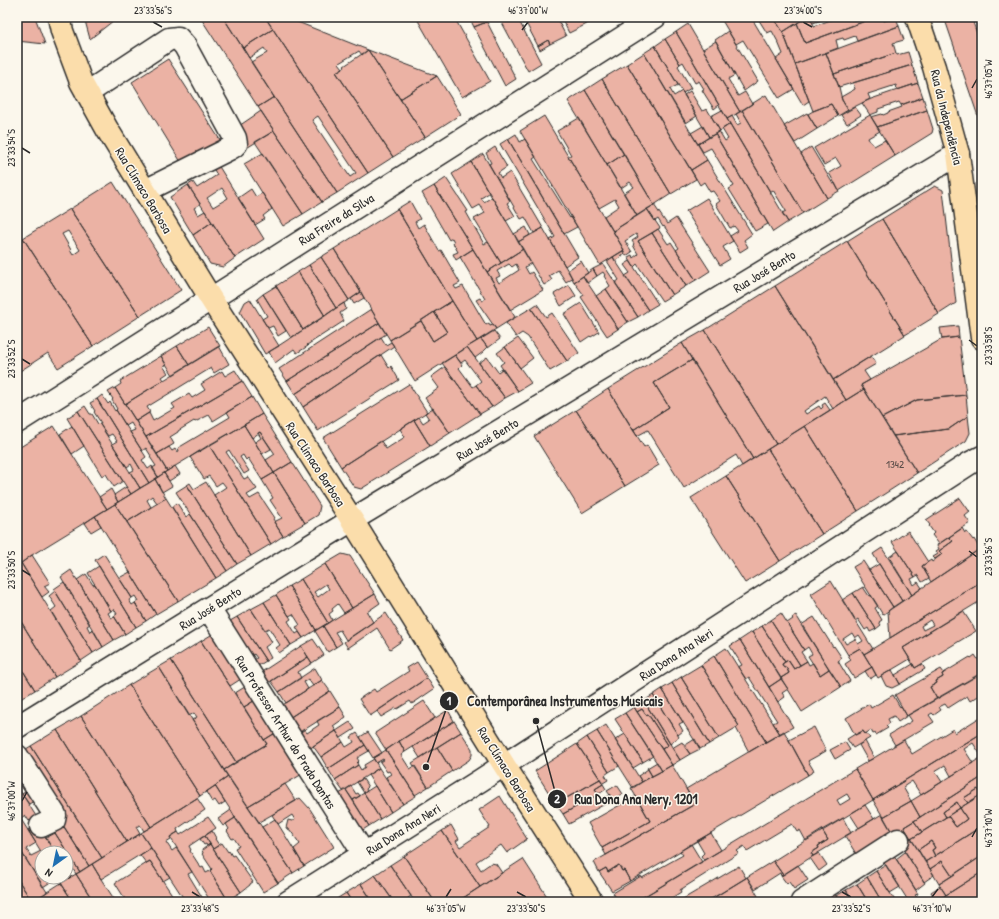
<svg xmlns="http://www.w3.org/2000/svg" width="999" height="919" font-family="'Patrick Hand',sans-serif">
  <style>
    .building { fill: #ebb2a4; stroke: #2b2b2b; fill-rule: evenodd }
    .lines { fill: none; stroke-linecap: round; stroke-linejoin: round }
    .minor-casing { stroke: #2b2b2b; stroke-width: 25 }
    .major-casing { stroke: #2b2b2b; stroke-width: 25 }
    .minor { stroke: #fbf7ec; stroke-width: 22 }
    .major { stroke: #fbddab; stroke-width: 22 }
    .ticks { fill: none; stroke: #2b2b2b; stroke-width: 1.5 }
    .labels { text-anchor: middle; dominant-baseline: central; stroke-width: 3; stroke-linejoin: round; paint-order: stroke }
    .number-label { font-size: 11px; fill: #5b4d49 }
    .street-label { font-size: 13px; fill: #2b2b2b; stroke: #fbf7ec }
    .leader { fill: none; stroke: #2b2b2b; stroke-width: 1.5 }
    .callout-dot { fill: #2b2b2b; stroke: #fbf7ec; stroke-width: 1.5 }
    .mark-label { font-size: 12px; text-anchor: middle; font-weight: bold; fill: #fff }
    .callout-label { font-size: 14px; text-anchor: middle; font-weight: bold; fill: #2b2b2b; stroke: #fbf7ec; stroke-width: 3; stroke-linejoin: round; paint-order: stroke }
    .neatline { fill: none; stroke: #2b2b2b; stroke-width: 1.5 }
    .ticks-label { font-size: 10px; text-anchor: middle; fill: #2b2b2b }
  </style>
  <rect width="100%" height="100%" fill="#fbf7ec"/>
  <filter id="ink" filterUnits="userSpaceOnUse"><feTurbulence type="fractalNoise" baseFrequency=".025" numOctaves="2"/><feDisplacementMap in="SourceGraphic" scale="8" xChannelSelector="R" yChannelSelector="G"/><feConvolveMatrix kernelMatrix="1 2 1 2 8 2 1 2 1" color-interpolation-filters="sRGB"/></filter>
  <g filter="url(#ink)">
    <!-- building -->
    <path class="building" d="M17 17H35L45 44 17 41Z
      M84 17H118L90 39Z
      M200 17H223L274 97 258 107Z
      M223 17H265L273 29 243 48Z
      M265 17H285L368 50 362 55 359 51 339 63 343 68 336 72 393 157 368 173Z
      M416 17H454L490 81 462 97Z
      M469 17H483L486 22 474 27Z
      M499 17H517L541 63 528 71Z
      M537 17H556L566 36 550 44 548 40 538 46 526 23Z
      M561 17H581L585 25 569 33Z
      M581 17H594L595 19 585 25Z
      M720 17H751L794 89 779 98 743 40 736 44Z
      M757 17H773L783 32 809 101 803 105 776 59 783 54 778 42 772 31 767 33Z
      M773 17H807L783 32Z
      M807 17H810L814 26 839 17H876L805 43 797 23Z
      M810 17H825V19L813 23Z
      M876 17H882L884 21 896 17 899 26 857 41 855 36 844 40 843 38 836 40 838 48 795 64 783 32 797 23 805 43Z
      M944 17H979L972 19 980 43 982 42V128Z
      M487 22 516 79 505 86 474 27Z
      M688 24 740 112 727 119 676 32Z
      M899 26 904 40 893 43 896 53 834 74 826 53Z
      M273 29 368 173 337 193 251 62 267 53 264 48 249 58 243 48ZM318 116 356 173 350 177 312 120Z
      M728 31 758 81 744 91 715 40Z
      M676 32 719 105 714 109 702 90 704 89 699 81 695 83 683 62 680 64 665 39Z
      M665 39 680 64 678 66 691 88 683 93 655 46Z
      M548 40 550 44 540 50 538 46Z
      M716 41 735 75 728 79 738 96 745 92 752 104 740 112 703 49Z
      M655 46 678 85 670 89 674 96 682 91 697 116 686 123 644 53Z
      M368 50 437 76 400 99Z
      M368 50 425 137 393 157 336 72 345 67 344 66Z
      M908 52 912 65 839 87 834 74 896 53 897 55Z
      M644 53 707 160 691 170 627 64Z
      M826 53 839 87 842 100 848 110 838 116 831 104 813 111 795 64Z
      M168 59 222 143 184 167 132 82Z
      M627 64 696 179 671 194 602 79Z
      M912 65 918 83 897 90 896 85 868 94 870 99 848 110 842 100 841 97 855 89 853 83Z
      M437 76 461 114 425 137 400 99Z
      M602 79 671 194 654 205 585 90Z
      M918 83 923 97 901 105 899 102 878 109V112L870 115 862 103 871 99Z
      M585 90 624 154 607 165 568 101Z
      M690 91 702 111 707 109 720 131 709 137 684 95Z
      M766 95 827 198 803 213 742 110Z
      M274 97 337 193 322 202 258 107Z
      M923 97 927 110 877 127 871 117 882 114 883 115 888 113V112L902 107 901 105Z
      M831 104 838 116 817 129 808 114 813 111Z
      M855 107 861 115 847 124 841 115Z
      M722 110 730 124 720 131 711 116Z
      M742 110 803 213 788 222 782 213 786 211 773 190 770 192 727 119 732 116 737 125 741 123 736 114Z
      M927 110 933 129 932 133 895 156 877 127Z
      M261 111 274 131 245 149 233 130Z
      M807 113 817 129 795 143 784 126Z
      M870 115 880 131 868 138 870 142H871L874 146 885 140 895 156 839 191 829 173 841 166 836 158 824 165 814 148Z
      M544 116 624 250 600 265 520 131Z
      M579 118 637 216 613 231 604 216 619 206 615 199 599 208 568 156 571 155 557 131Z
      M730 124 788 222 773 232 715 134 719 131 725 141 728 139 722 129Z
      M703 126 709 137 698 144 691 133Z
      M274 131 322 202 303 214 255 142Z
      M516 134 520 142 525 139 536 157 533 159 570 218 571 217 577 227 564 234 508 139Z
      M715 134 768 224 755 231 729 189 734 186 711 148 703 152 698 144Z
      M508 139 578 257 565 266 550 240 555 237 500 144Z
      M495 147 507 167 498 173 501 178 510 172 543 228 534 233 525 217 521 219 489 164 491 163 486 153Z
      M811 147 833 184 835 183 839 191 827 198 801 154Z
      M263 153 303 214 283 226 244 164Z
      M483 154 510 201 507 203 515 216 506 221 471 162Z
      M624 154 654 205 637 216 624 193 634 187 630 182 621 188 607 165Z
      M707 160 752 234 744 240 748 247 740 252 730 236 738 231 734 226 730 228 716 204 720 201 713 191 710 192 704 182 700 185 691 170Z
      M471 162 489 193 481 198 484 202 492 197 523 249 501 263 474 219 485 213 480 205 473 209 452 174Z
      M218 165 264 239 235 258 188 185 193 182 197 188 217 175 213 168ZM222 188 228 198 213 207 207 198Z
      M446 178 468 211 466 212 484 244 488 242 501 263 487 272 434 186Z
      M113 182 181 290 140 316 70 209Z
      M188 185 200 204 194 208 198 215 205 211 212 222 193 235 170 197Z
      M434 186 473 249 456 260 453 254 458 252 453 243 454 242 452 238 449 240 422 193Z
      M935 186 943 190 956 303 939 314 882 219Z
      M251 189 256 197 262 193 272 209 263 216 265 219 255 225 238 198Z
      M707 198 733 241 723 247 730 259 720 265 686 211Z
      M410 201 420 219 415 222 418 228 424 224 439 251 441 250 460 283 454 286 456 289 463 286 486 325 489 323 490 326 493 325 496 329 477 341 452 301 397 209Z
      M654 205 667 224 676 218 710 271 696 280 676 250 679 248 664 226 663 227 658 219 655 221 647 209Z
      M70 209 140 316 93 346 23 238ZM68 231 80 250 73 255 70 250H71L62 234Z
      M397 209 452 301 390 340 334 249Z
      M647 209 660 228 638 241 672 295 662 301 637 264 634 267 628 257 632 255 633 258 638 254 633 245 634 244 632 241 638 237 636 234 625 241 632 252 626 256 623 251 624 250 613 231Z
      M882 219 939 314 905 335 847 241Z
      M212 222 235 258 223 267 210 264 193 235Z
      M526 227 530 235 518 242 514 234Z
      M543 228 572 278 566 282 558 270 549 276 552 280 544 285 518 242Z
      M658 229 668 244 671 242 696 280 686 286 652 233Z
      M652 233 686 286 672 295 638 241Z
      M23 238 93 346 58 368 48 353 17 373V242Z
      M847 241 905 335 833 380 775 286Z
      M334 249 361 292 349 300 321 257Z
      M473 249 515 317 496 329 476 300 480 298 482 301 485 299 460 257Z
      M523 249 531 263 525 267 529 274 532 272 543 290 510 310 487 272ZM509 264 512 267 516 264 519 270 499 283 496 278 500 276 497 271Z
      M623 251 625 254 615 261 613 257Z
      M321 257 349 300 336 308 309 265Z
      M613 257 648 310 638 317 615 283 619 280 607 261Z
      M581 261 588 273 574 282 568 270Z
      M630 261 658 304 648 310 625 276 630 273 624 265Z
      M603 264 638 317 628 322 606 289 610 286 604 276 605 275 603 272 597 276 593 269Z
      M309 265 336 308 325 316 298 272Z
      M593 269 597 276 587 283 583 276Z
      M298 272 325 316 303 330 276 286Z
      M583 276 618 329 607 336 581 297 584 295 574 282Z
      M569 285 576 296 561 306 554 294Z
      M276 286 303 330 291 338 263 294Z
      M775 286 846 400 833 409 825 396 804 411 806 414 819 406 821 409 823 407 822 405 825 403 830 410 776 444 705 330Z
      M606 289 628 322 618 329 596 296Z
      M361 292 364 298 354 304 351 299Z
      M263 294 286 331 278 336 273 326 268 328 262 319 267 316 257 299Z
      M250 299 279 346 265 354 240 312 245 302Z
      M452 301 477 341 415 381 390 340 421 321 433 341 447 332 434 312Z
      M344 303 346 309 340 313 344 321 307 345 308 346 297 353 294 349 275 363 269 352Z
      M581 303 599 332 591 337 590 336 581 342 564 314Z
      M537 304 546 317 552 313 579 353 567 361 531 308Z
      M531 308 567 361 550 371 528 337 522 333 516 337 506 323Z
      M371 309 379 323 287 381 279 369Z
      M434 312 447 332 433 341 421 321Z
      M379 323 386 334 295 394 287 381Z
      M958 326 959 337 942 339 940 328Z
      M208 327 220 346 189 365 177 346Z
      M705 330 776 444 753 459 682 343Z
      M494 331 500 339 488 348 481 339Z
      M381 337 386 345 391 342 394 346 303 407 295 394Z
      M959 337 966 395 917 400 882 418 861 385 942 339Z
      M518 338 533 358 520 368 505 347Z
      M481 339 487 347 483 351V352L475 358 467 347Z
      M682 343 692 360 654 383 669 407 633 430 608 389Z
      M177 346 189 365 173 375 161 356Z
      M219 346 229 364 214 373 211 368 147 407 150 412 136 421 125 404Z
      M467 347 505 398 492 407 476 385 481 381 465 360 461 363 455 355Z
      M505 347 531 383 518 391 500 365 504 362 497 353Z
      M381 355 389 368 391 366 399 380 318 431 303 407Z
      M455 355 462 365 459 368 473 387 476 385 492 407 480 414 442 363Z
      M161 356 166 365 163 366 168 373 162 377 164 380 125 404 115 388 121 384 120 381Z
      M871 356 876 364 864 371 870 380 861 385 864 389 846 400 833 380Z
      M487 357 498 372 502 369 518 391 505 398 479 363Z
      M692 360 753 459 742 466 736 455 684 488 648 430 637 436 633 430 669 407 654 383Z
      M445 367 480 414 450 433 425 398 439 388 431 377Z
      M235 370 242 381 146 437 136 421 149 413 153 421 175 408 172 404 189 394 192 398 205 390 201 384 222 371 225 376Z
      M242 381 252 397 213 421 209 415 195 422 194 421 178 431V432L170 437 174 444 157 454 146 437Z
      M409 384 427 412 341 467 323 438Z
      M115 388 167 471 158 477 152 468 156 466 150 457 151 456 146 448 142 451 130 432 135 430 131 423 126 426 116 410 117 409 112 400 113 399 108 392Z
      M608 389 644 447 647 445 659 465 625 486 576 410Z
      M864 389 917 473 858 511 805 426Z
      M102 395 108 404 110 402 115 411 116 410 146 457 142 460 148 469 152 466 158 477 149 483 97 399Z
      M966 395 968 416 949 429 893 436 882 418 917 400Z
      M252 397 262 414 167 471 157 454 169 447 172 451 175 449 177 452 179 451 178 448 230 417 227 412Z
      M97 399 149 483 140 488 130 472 134 470 131 464 127 467 112 444 117 441 112 434 108 436 99 423H101L94 412 95 411 90 403Z
      M85 406 90 414H92L98 424 99 423 140 488 131 494 78 411Z
      M433 408 450 433 430 446 414 420 419 417 423 423 429 419 425 413Z
      M576 410 625 486 582 513 534 436Z
      M78 411 123 481 114 487 106 474 102 476 67 418Z
      M262 414 292 462 274 473 266 460 275 454 260 432 252 438 244 425Z
      M968 416 970 433 966 441 917 473 893 436 949 429Z
      M414 420 430 446 361 489 354 487 341 467 381 441 386 449 405 437 400 429Z
      M244 425 274 473 262 480 248 458 246 460 243 455 240 457 249 471 244 474 229 450 226 452 244 479 248 477 257 489 247 495 250 499 259 494 275 518 273 519 275 522H274L283 536 271 544 209 445Z
      M54 426 107 509 32 555 20 564 17 559V449Z
      M72 426 84 446 72 454 60 434Z
      M805 426 858 511 822 534 768 449Z
      M260 432 271 449 262 454 255 442 261 438 258 433Z
      M209 445 271 544 251 556 214 495 226 487 222 482 216 486 209 476 204 479 190 457Z
      M768 449 822 534 780 561 726 476Z
      M292 462 320 506 318 515 305 523 274 473Z
      M175 466 180 474 169 481 164 473Z
      M164 473 172 486 162 492 155 479Z
      M274 473 305 523 283 536 274 522 282 518 270 500 273 498 262 480Z
      M726 476 780 561 745 583 691 498Z
      M155 479 166 498 157 503 152 496 147 500 151 507 127 522 115 504Z
      M206 482 251 556 237 564 187 485 190 483 194 489Z
      M187 485 237 564 227 571 176 492Z
      M126 487 131 494 118 502 114 495Z
      M111 489 118 502 107 509 99 497Z
      M166 498 216 578 178 601 127 522Z
      M960 498 970 512 965 516 970 523 939 544 932 535 934 533 929 526 930 525 926 520Z
      M177 503 186 517 190 514 227 571 216 578 172 507Z
      M115 504 178 601 156 614 95 516Z
      M95 516 101 526 91 532 85 523Z
      M962 528 965 533 967 532 973 540 974 539 980 549 931 582 922 566 931 560 932 562 942 554 939 551 953 541 949 537Z
      M908 531 928 562 922 566 929 578 922 582 918 575 915 577 892 542Z
      M949 537 953 541 939 551 942 554 935 559 933 557 938 554 936 551 939 549 937 545Z
      M882 548 912 595 902 601 873 554Z
      M981 548H982V581L890 638 888 611Z
      M898 551 915 577 911 579 914 585 918 582 922 588 912 595 889 557Z
      M104 554 132 598 129 600 132 605 135 603 146 621 136 627 95 560Z
      M342 554 350 556 375 594 352 608 325 564Z
      M32 555 50 583 44 586 49 592 42 597 21 563Z
      M863 561 893 607 883 615 853 567Z
      M21 563 81 661 55 677 17 615V566Z
      M325 564 352 608 344 613 338 604 332 609 333 611 329 614 332 620 328 623 301 579ZM326 584 329 589 318 597 314 592Z
      M879 564 902 601 893 607 869 570Z
      M99 566 136 627 125 634 114 616 117 614 114 609 111 611 88 573Z
      M71 570 114 640 103 647 61 577Z
      M130 572 156 614 146 621 135 603 138 601 135 596 132 598 119 578Z
      M86 574 93 585 95 584 111 611 108 613 111 618 114 616 125 634 114 640 77 580Z
      M301 579 328 623 316 630 289 586Z
      M831 581 873 649 864 654 860 648 848 655 811 594ZM852 633 855 638 859 635 863 641 858 644 855 639 846 644 843 639Z
      M982 581V600L903 648 910 659 878 678 864 654ZM930 620 933 625 923 630 921 626Z
      M64 582 90 624 87 626 90 632 93 629 103 647 93 653 54 589Z
      M289 586 316 630 303 638 296 627 300 625 293 614 289 616 276 595Z
      M863 587 869 596 871 595 878 606 875 608 882 620 879 622 881 625 876 629 853 593Z
      M55 591 93 653 81 661 51 611 56 607 49 596Z
      M853 593 876 629 870 632 868 628 865 630 858 619 855 621 842 600Z
      M375 594 380 603 367 612 373 622 346 640 340 630 335 632 342 643 336 647 323 626Z
      M276 595 291 619 288 621 296 634 299 632 303 638 291 645 264 602Z
      M264 602 291 645 279 653 276 648 280 645 269 628 265 630 251 609Z
      M251 609 272 642 265 647 271 658 266 661 237 617Z
      M963 611 976 631 915 668 903 648Z
      M386 613 403 640 390 649 377 628 348 648 344 642Z
      M781 613 804 650 801 652 807 661 800 665 771 620Z
      M17 615 55 677 35 690 17 661Z
      M796 615 829 669 820 675 808 656 812 654 808 647 804 650 787 623 793 619 792 618Z
      M237 617 266 661 253 669 249 663 257 658 254 654 247 659 225 624Z
      M814 617 833 647 834 646 842 658 838 661 850 681 841 687 801 625Z
      M771 620 800 665 794 669 788 660 785 662 762 626Z
      M323 626 336 647 328 652 315 631Z
      M762 626 785 662 782 664 784 668 786 667 789 673 781 678 752 632Z
      M216 632 244 677 230 686 201 641Z
      M752 632 781 679 769 687 740 640Z
      M313 639 324 655 312 663 301 646Z
      M740 640 793 727 780 734 773 723 777 721 749 677 746 679 738 667 742 665 730 646Z
      M201 641 267 744 236 762 171 660Z
      M301 646 308 657 264 686 257 675Z
      M726 648 780 734 766 742 714 656Z
      M860 648 872 667 854 678 845 664 851 660 848 655Z
      M975 655 979 661 980 660 982 663V673L937 699 930 687 937 683 936 681 943 677 942 674 970 657 971 658Z
      M714 656 766 742 749 752 736 728 739 726 701 665Z
      M308 657 312 663 298 672 301 678 279 692 271 681Z
      M171 660 236 762 224 770 192 720 197 717 194 713 189 716 159 667Z
      M788 660 794 669 807 661 809 665 813 663 820 675 829 669 841 687 802 712 781 678 789 673 786 667 784 668 782 664Z
      M17 661 35 690 17 701Z
      M417 662 427 678 370 716 359 699 374 689 376 692 409 671 407 668Z
      M913 664 915 668 922 664 925 669 900 684 895 675Z
      M701 665 739 726 719 738 681 677Z
      M159 667 228 777 200 796 129 685Z
      M872 667 876 675 870 679 865 671Z
      M315 668 322 680 313 686 308 679 304 682 308 689 286 703 279 692Z
      M941 669 944 673 942 674 943 677 936 681 937 683 930 687 937 699 907 716 895 695Z
      M892 670 900 684 892 688 886 686 881 676Z
      M981 673 982 675V694L970 701 967 696 948 708 945 704 939 707 941 710 934 715 932 713 929 715 934 722 895 745 889 735 912 721 908 715Z
      M681 677 719 738 709 744 672 683Z
      M427 678 434 689 412 704 410 701 397 709 396 708 381 717 377 711Z
      M781 679 788 689 782 693 785 697 778 702 769 687Z
      M322 680 330 691 286 720 278 708Z
      M672 683 709 744 700 749 662 689Z
      M129 685 200 796 151 827 81 716Z
      M248 685 257 699 244 707 235 693Z
      M662 689 683 722 679 724 683 731 678 735 653 695Z
      M330 691 340 707 296 735 286 720Z
      M653 695 679 737 670 744 644 701Z
      M893 695 900 707 901 706 907 716 898 722 894 716 888 719 890 723 886 726 888 728 876 735 875 733 873 734 871 730 865 734 863 731 855 735 846 718 869 704 871 708Z
      M257 699 277 732 264 740 244 707Z
      M424 701 435 718 386 750 375 733Z
      M644 701 680 760 672 765 662 749 668 745 648 714 646 715 642 709 637 712 634 707Z
      M340 707 346 717 333 726 336 731 306 751 296 735 304 729 307 733 319 725 317 721Z
      M634 707 672 765 662 771 625 713Z
      M642 709 646 715 648 714 668 745 662 749 637 712Z
      M448 710 454 721 405 752 399 741Z
      M625 713 653 756 643 762 615 719Z
      M81 716 151 827 144 831 140 825 136 827 140 834 127 842 57 730Z
      M982 716V733L873 800 855 769 904 740 912 754 953 729 955 733Z
      M454 721 461 732 420 758 413 747Z
      M350 722 355 729 341 738 336 731Z
      M606 725 642 782 633 788 597 731Z
      M814 727 826 751 808 761 814 771 808 775 789 740Z
      M57 730 127 842 102 858 31 746Z
      M336 731 343 742 321 757 313 746Z
      M597 731 619 766 609 772 587 737Z
      M784 731 808 775 630 881 624 870 622 871 619 865 608 872 606 868 599 872 594 862 695 804 686 789Z
      M863 731 865 734 866 733 870 738 853 748 847 739 855 734V735Z
      M277 732 304 773 248 806 224 770 267 744 264 740Z
      M368 732 382 753 373 758 360 737Z
      M461 732 472 749V755L469 760 452 771 437 747Z
      M357 733 365 745 328 769 321 757 343 742 346 747 354 742 351 737Z
      M982 733V757L973 743 964 749 973 763 951 776 945 765 935 771 942 782 921 795 912 781 903 787 911 801 883 817 873 800Z
      M625 734 643 762 633 768 615 740Z
      M587 737 609 772 605 775 608 780 603 783 577 744Z
      M695 739 700 749 690 754 684 746Z
      M399 741 405 752 401 755 410 769 415 766 428 787 415 795 386 750Z
      M865 741 874 758 868 761 859 745Z
      M682 742 690 754 680 760 672 748Z
      M845 742 850 750 835 759 830 750Z
      M577 744 600 779 556 804 535 771Z
      M365 745 369 751 357 758 359 761 357 763 358 765 335 780 328 769Z
      M31 746 102 858 89 866 18 754Z
      M437 747 452 771 428 787 412 763Z
      M386 750 416 796 403 804 386 777 391 774 389 771 387 772 380 762 384 760 383 759 376 763 373 758Z
      M982 757V777L920 817 911 801Z
      M374 759 379 768 343 791 335 780 358 765 361 770 365 767 364 765Z
      M17 760 45 822 35 805 36 804 34 801 29 804 22 794 25 792 17 780Z
      M657 762 662 771 652 776 647 768Z
      M672 765 695 804 606 855 602 848 650 821 631 788Z
      M379 768 403 804 391 812 368 775Z
      M648 769 652 776 642 782 638 776Z
      M855 769 873 800 806 841 800 830 797 832 792 824 747 851 744 846 737 851 739 853 680 890 681 892 665 902H635ZM847 794 850 799 840 805 837 800Z
      M228 777 293 873 278 883 215 786Z
      M982 777V794L978 789 964 798 968 803 960 808 957 802 943 812 946 817 922 832 914 821Z
      M363 779 368 787 366 789 367 791 364 793 357 782Z
      M600 779 603 784 595 789 599 794 563 814 556 804Z
      M285 784 296 801 259 822 248 806Z
      M603 784 606 789 599 794 595 789Z
      M617 785 623 794 613 799 607 791Z
      M17 786 41 824 29 832 28 830 34 826 30 820 29 821 25 815 20 819 17 813Z
      M215 786 225 802 219 806 215 800 212 802 206 792Z
      M351 786 356 794 358 793 360 796 353 800 346 790Z
      M375 786 391 812 380 819 364 793Z
      M978 789 982 794 968 803 964 798Z
      M346 790 369 826 358 833 335 796Z
      M364 793 380 819 369 826 353 800Z
      M599 794 605 804 569 824 563 814Z
      M982 794V826L935 856 932 850 935 848 931 841 918 850 911 839 948 816 956 827 967 819 960 808Z
      M610 795 613 799 605 804 602 799Z
      M500 796 527 839 507 853 501 845 476 862 481 870 491 863 496 864 502 873 480 887 442 831 451 825 459 839 456 841 460 847 490 827 479 810Z
      M636 796 650 821 602 848 588 823Z
      M197 798 205 810 177 829 178 832 170 837 171 839 166 842 172 851 176 848 179 852 192 872 188 874 205 902H186L141 833Z
      M300 798 310 809 334 847 304 866 294 849 300 844 290 830 286 828 288 820 292 821 295 820 292 815 278 824 272 815Z
      M911 801 920 817 893 834 883 817Z
      M957 802 960 808 946 817 943 812Z
      M865 805 874 819 859 828 850 814Z
      M960 808 967 819 956 827 948 816Z
      M231 810 235 818 223 826 218 819Z
      M17 813 36 843 26 849 31 856 41 851 42 853V877H58L43 887 17 845Z
      M882 814 893 834 858 857 845 836Z
      M208 817 216 828 189 846 191 850 190 851 201 868 203 867 206 873 210 871 229 902H211L170 837 178 832 180 835Z
      M235 818 278 883 263 892 235 848 239 846 234 838 232 839 227 831 229 829 226 824Z
      M843 818 851 833 813 856 811 853 819 848 818 846 828 840 822 830Z
      M275 819 304 866 293 873 262 827Z
      M914 821 922 832 911 839 904 827Z
      M38 826 55 853H42L29 832Z
      M982 826V856L952 876 942 861 930 869 925 862Z
      M64 827 89 866 80 872 55 833Z
      M904 827 934 875 924 882 902 846 896 832Z
      M822 830 828 840 818 846 819 848 811 853 813 856 783 875 773 861Z
      M212 831 216 838 215 839 219 845 213 849 205 836Z
      M442 831 480 887 457 902H435L404 856Z
      M55 833 80 872 76 874 73 869 71 870 66 864V853H55L46 838Z
      M141 833 151 848 101 879 92 864Z
      M711 833 721 850 704 860 701 856 704 853 697 841Z
      M205 836 210 844 207 846 206 844 204 845 200 839Z
      M931 841 935 848 932 850 935 856 925 862 918 850Z
      M222 843 228 852 229 851 232 856 234 855 253 882 250 884V885L241 892 213 849Z
      M210 844 241 892 231 898 230 897 227 899 210 871 212 869 202 854 203 853 202 850Z
      M691 844 702 862 635 902H619L613 893 641 876 642 878 683 855 680 851Z
      M17 845 47 892 32 902 17 878Z
      M151 848 170 877 163 881 150 861 146 863 140 855Z
      M892 852 918 894 915 895 919 900 916 902H909L881 858Z
      M905 852 925 883 916 890 896 859Z
      M819 853 827 865 819 871 810 858Z
      M404 856 435 902H415L411 896 390 865Z
      M982 856V872L946 895 939 884Z
      M523 859 548 898 542 902H457Z
      M150 861 163 881 177 902H127L115 883Z
      M773 861 783 875 781 876 780 873 755 889 747 877Z
      M942 861 952 876 939 884 930 869Z
      M92 864 101 879 116 902H94L76 874Z
      M390 865 411 896 408 898 410 902H394L375 875Z
      M619 865 622 871 624 870 630 881 612 891 599 872 606 868 608 872Z
      M798 865 808 880 794 889 789 882 787 884 781 876Z
      M886 865 900 887 890 893 876 871Z
      M739 866 746 878 706 902H678Z
      M876 871 890 893 896 902H882L867 877Z
      M67 872 71 877 61 883 57 877H66V873Z
      M982 872V902H935L946 895Z
      M76 874 93 901 94 902H73L61 883Z
      M375 875 394 902H373L361 884Z
      M747 877 758 896 749 902H718L715 897Z
      M867 877 882 902H868L857 884Z
      M17 878 32 902H17Z
      M61 883 73 902H32L47 892Z
      M361 884 373 902H352L346 893Z
      M857 884 868 902H854L846 890Z
      M940 886 946 895 936 901 931 892Z
      M846 890 854 902H840L836 896Z
      M346 893 352 902H333L338 898Z
      M834 893 840 902H828L825 899Z"/>
    <g class="lines">
      <!-- minor casing -->
      <g class="minor-casing">
        <path id="minor" d="M87 93 169 39 178 38 185 46 235 138 236 144 234 146 229 149 145 191
          M17 422 655 17
          M209 609 364 854
          M17 727 352 520 958 154
          M17 756 55 815 54 820 41 826
          M288 902 481 780 970 463 982 457
          M802 902 898 840"/>
      </g>
      <!-- major casing -->
      <g class="major-casing">
        <path id="major" d="M59 17 62 31 81 82 107 129 211 299 352 520 504 765 592 902
          M917 17 934 67 958 154 982 338"/>
      </g>
      <!-- minor -->
      <use href="#minor" class="minor"/>
      <!-- major -->
      <use href="#major" class="major"/>
    </g>
  </g>
  <!-- ticks -->
  <path class="ticks" d="M153 22 162 27M803 22 812 27M522 30 528 22M972 88 977 79M22 148 30 153M969 340 977 346M22 359 30 364M969 551 977 557M22 570 30 575M22 801 27 792M972 837 977 828M192 892 200 897M517 892 526 897M842 892 851 897M446 897 451 889M932 897 938 889"/>
  <g class="labels">
    <!-- number labels -->
    <g class="number-label">
      <text x="895" y="464">1342</text>
    </g>
    <!-- street labels -->
    <g class="street-label">
      <text transform="translate(947 117) rotate(76)">Rua da Independência</text>
      <text transform="translate(144 190) rotate(59)">Rua Clímaco Barbosa</text>
      <text transform="translate(336 219) rotate(-32)">Rua Freire da Silva</text>
      <text transform="translate(764 271) rotate(-31)">Rua José Bento</text>
      <text transform="translate(487 439) rotate(-31)">Rua José Bento</text>
      <text transform="translate(316 464) rotate(57)">Rua Clímaco Barbosa</text>
      <text transform="translate(210 608) rotate(-32)">Rua José Bento</text>
      <text transform="translate(676 654) rotate(-33)">Rua Dona Ana Neri</text>
      <text transform="translate(286 732) rotate(58)">Rua Professor Arthur do Prado Dantas</text>
      <text transform="translate(507 769) rotate(58)">Rua Clímaco Barbosa</text>
      <text transform="translate(403 829) rotate(-32)">Rua Dona Ana Neri</text>
    </g>
  </g>
  <!-- callouts -->
  <path class="leader" d="M426 767L449 701M536 721L557 799"/>
  <g class="callout-dot">
    <circle cx="426" cy="767" r="4"/>
    <circle cx="536" cy="721" r="4"/>
    <circle cx="449" cy="701" r="10"/>
    <circle cx="557" cy="799" r="10"/>
  </g>
  <g class="mark-label">
    <text x="449" y="705">1</text>
    <text x="557" y="803">2</text>
  </g>
  <g class="callout-label">
    <text x="565" y="706">Contemporânea Instrumentos Musicais</text>
    <text x="636" y="804">Rua Dona Ana Nery, 1201</text>
  </g>
  <!-- margin -->
  <rect width="999" height="919" fill="none" stroke="#fbf7ec" stroke-width="44"/>
  <!-- north arrow -->
  <g transform="translate(54 865) rotate(213)"><circle r="19" fill="#fbf7ec" stroke="#a8a59f"/>
  <path d="M0-3L7 15L0 10L-7 15Z" fill="#1f6fb2"/>
  <text y="-6" font-size="11" font-weight="bold" text-anchor="middle" fill="#2b2b2b">N</text>
  </g>
  <rect x="22" y="22" width="955" height="875" class="neatline"/>
  <g class="ticks-label">
    <text x="153" y="14">23°33'56"S</text>
    <text x="528" y="14">46°37'00"W</text>
    <text x="803" y="14">23°34'00"S</text>
    <text transform="translate(988 79) rotate(-90)" y="4">46°37'05"W</text>
    <text transform="translate(11 148) rotate(-90)" y="4">23°33'54"S</text>
    <text transform="translate(988 346) rotate(-90)" y="4">23°33'58"S</text>
    <text transform="translate(11 359) rotate(-90)" y="4">23°33'52"S</text>
    <text transform="translate(988 557) rotate(-90)" y="4">23°33'56"S</text>
    <text transform="translate(11 570) rotate(-90)" y="4">23°33'50"S</text>
    <text transform="translate(11 801) rotate(-90)" y="4">46°37'00"W</text>
    <text transform="translate(988 828) rotate(-90)" y="4">46°37'10"W</text>
    <text x="200" y="912">23°33'48"S</text>
    <text x="446" y="912">46°37'05"W</text>
    <text x="526" y="912">23°33'50"S</text>
    <text x="851" y="912">23°33'52"S</text>
    <text x="932" y="912">46°37'10"W</text>
  </g>
</svg>
